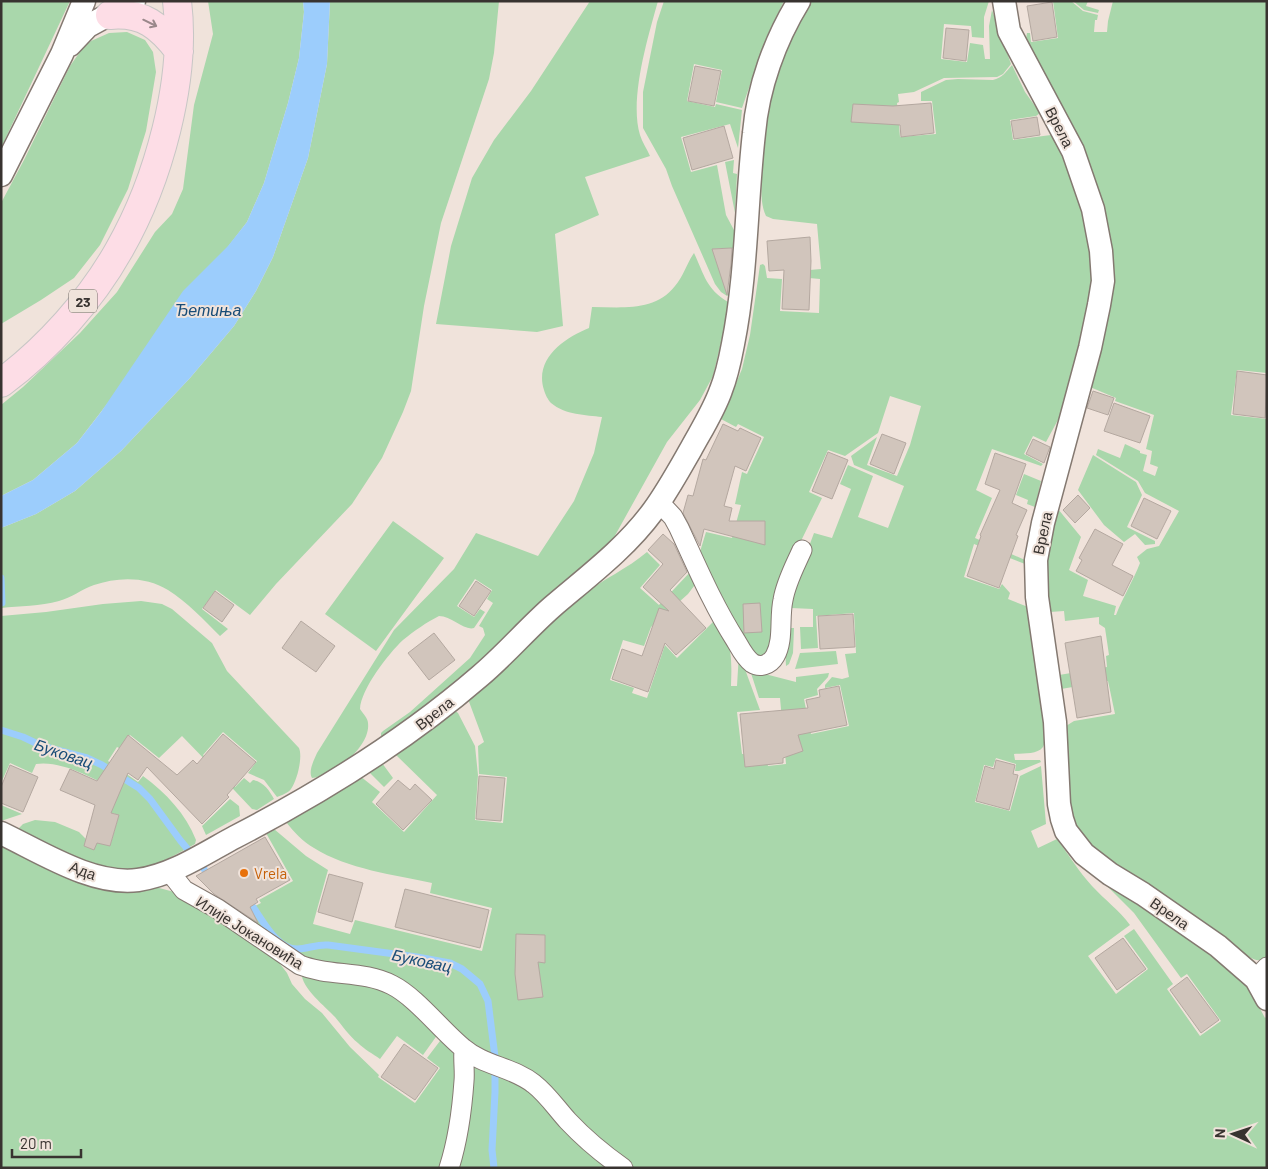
<svg xmlns="http://www.w3.org/2000/svg" width="1268" height="1169" font-family="Barlow,sans-serif">
  <style>
    .green { fill: #a9d7ab }
    .water { fill: #9ccdfc }
    .lines { fill: none; stroke-linecap: round; stroke-linejoin: round }
    .stream { stroke: #9ccdfc; stroke-width: 7 }
    .building { fill: #d1c5bc; stroke: #b4a8a0 }
    .minor-casing { stroke: #847971; stroke-width: 21 }
    .tertiary-casing { stroke: #847971; stroke-width: 25 }
    .primary-casing { stroke: #c7c6c5; stroke-width: 30 }
    .minor { stroke: #fff; stroke-width: 19 }
    .tertiary { stroke: #fff; stroke-width: 22 }
    .primary { stroke: #fddde6; stroke-width: 28 }
    .oneway { stroke: #9a888b }
    .food-dot { fill: #e8710a; stroke: #f0e3db; stroke-width: 2 }
    .labels { text-anchor: middle; dominant-baseline: central; stroke-width: 4; stroke-linejoin: round; paint-order: stroke }
    .shield { fill: #f0e3db; stroke: #6f6863; stroke-width: 1 }
    .shield-label { font-size: 14px; font-weight: bold; fill: #383330 }
    .street-label { font-size: 15px; fill: #383330; stroke: #f0e3db }
    .food-label { font-size: 15px; fill: #c56008; stroke: #f0e3db; text-anchor: start }
    .water-label { font-size: 16px; font-style: italic; fill: #184c77; stroke: #f0e3db }
  </style>
  <rect width="100%" height="100%" fill="#f0e3db"/>
  <!-- green -->
  <path class="green" d="M1 1H70L1 148Z
    M208 1H303L304 12 299 58 288 103 264 183 247 222 77 443 33 480 1 496V405L23 387 80 333 117 292 155 232 172 214 183 189 194 105 213 34Z
    M330 1H499L494 53 489 79 441 223 424 306 411 391 403 412 382 458 352 504 276 584 250 615 216 590 202 609 228 629 220 636C204 620 187 602 168 590 146 576 117 577 94 585 82 589 71 598 59 601 40 606 20 606 1 608V528L36 514 75 491 121 451 190 378 234 326 256 291 273 257 308 158 327 64Z
    M590 1H658C648 37 629 99 640 135 642 142 647 149 650 156L585 177 599 215 555 234 563 326 537 332 436 324 451 246 472 178 494 140 531 91Z
    M664 1H784L767 36 742 108 716 102 722 70 694 64 687 101 715 107 716 104 742 110 738 148 730 124 681 137 691 172 717 165 726 215 735 232 734 248 713 249 729 295 727 296 721 292 715 284 672 186 666 169 643 128V92L657 22Z
    M812 1H989L984 17V38L972 37 971 26 944 24 941 59 967 62 970 43 983 45 985 59H990L989 26 992 10 1011 64 1003 74 997 77 944 78 914 92 898 94 899 102 897 103 900 137 936 134 932 101H921V92L946 80 958 79 993 80C1002 78 1006 72 1012 65L1025 92 1040 113 1036 116 1010 120 1013 140 1051 135 1063 156 1084 219 1091 251 1092 276 1089 301 1072 374 1059 418 1046 442 1033 436 1024 454 1043 464 1041 466 992 449 976 490 992 498 975 538 1025 560V564L974 544 964 577 999 589 1002 584 1010 593 1008 599 1028 607C1030 626 1051 737 1043 747 1037 755 1023 753 1014 754L1015 760H1040L1041 762 1019 771H1015L1016 764 996 758 993 767 984 765 975 802 1010 811 1020 776 1041 766 1046 824 1031 831 1038 848 1057 839C1069 855 1079 872 1092 886 1105 900 1119 910 1130 925L1088 956 1116 994 1148 969 1124 936 1134 929 1173 984 1167 989 1200 1036 1221 1021 1187 974 1181 978 1134 913 1105 884 1139 904 1210 953 1248 986 1265 1018 1267 1016V1168H630L417 999 316 965 244 921 256 913 253 907 261 903 259 900 293 881 266 833 274 829 306 856 328 870 313 924 350 934 355 920 482 951 492 908 430 893 432 883C395 875 347 869 314 848 303 842 294 832 286 822L360 776 380 792 372 802 404 832 437 795 395 754 454 710 458 713 475 746 478 775 475 820 503 823 507 777 479 774 478 746 484 742 468 699C506 664 542 627 583 595 603 579 627 569 647 552L660 565 640 588 659 605 692 570 697 582 688 594 651 627 644 646 623 640 610 680 634 688 632 693 647 698 665 645 677 658 717 618C732 646 732 654 731 686H737L739 653 760 710 737 712 742 754 765 752 768 766 786 764 780 698H759L750 670 796 682V677L829 673 828 677 817 689 818 695 804 699 811 734 849 726 840 685 825 688V685L832 677 842 679 849 677 845 654 856 653 854 613 816 616 818 648 801 649 800 627H813V609L791 608 790 628H794L793 653 789 664 786 666 785 646 790 597 814 533 832 538 851 489 840 484 848 465 873 476 858 517 888 528 904 486 854 465 851 456 877 437 867 465 897 476 910 445 921 406 890 396 878 433 845 456 828 450 809 492 822 498 800 543 767 659 750 655 699 555 706 532 732 538 741 505 735 504 742 472 747 474 764 437 738 424 736 427 721 419 742 369 750 335 760 265 763 264 765 266 767 278 782 279 780 311 819 313 820 279 787 276V272L821 269 817 224 773 219 766 216C759 201 762 183 762 167 765 111 777 47 812 1Z
    M1053 1H1071L1083 11 1098 15 1097 20H1095L1094 32H1107L1108 21 1113 1H1267V373L1237 370 1231 415 1267 419V960C1256 962 1251 958 1242 953L1099 853C1093 847 1085 841 1080 833 1064 808 1068 756 1066 726L1074 721 1115 714 1108 681 1061 689 1059 675 1107 667 1106 656 1109 655 1105 628 1099 624V617L1065 621 1064 611 1050 612C1043 572 1048 547 1058 509L1081 537 1069 570 1088 580 1083 596 1116 606 1114 615H1116C1123 597 1133 581 1140 563L1137 557 1147 549 1159 546 1179 511 1145 493 1138 481 1096 455 1098 449 1120 458 1125 444 1140 451V453L1147 455 1143 471 1155 476 1158 467 1150 464 1152 451 1146 449 1154 415 1115 401 1116 398 1090 387 1102 341 1083 149 1026 39 1027 33H1030L1031 42 1058 38Z
    M1073 1H1088L1086 6 1099 10 1098 13 1084 10Z
    M127 32 145 40 153 52 156 72 146 131 128 189 100 245 74 278 41 300 1 324V203L24 160 70 66 82 49 91 41 109 33Z
    M734 160 733 173 737 174 735 213 725 162Z
    M694 253C704 274 706 289 728 302L729 309 713 376 700 400 667 442 612 541 479 663 434 701 384 736H381V733L383 731 410 712 470 658 485 635 483 628 479 626 493 603 487 599 492 590 475 579 457 606 474 617 480 609 485 612 474 628C464 631 452 616 439 616 427 622 414 631 403 640 388 654 361 689 360 709 363 714 368 718 368 723 371 747 333 776 312 778 308 771 314 760 317 753L394 630 454 569 476 533 538 556 574 501 594 453 602 417C586 415 565 415 551 403 548 400 545 394 544 390 534 359 564 338 589 328L592 307C621 307 655 312 675 286 683 277 687 263 694 253Z
    M1093 455 1136 482 1142 495 1127 527 1155 541V544L1145 545 1135 534 1124 542 1104 525 1078 490Z
    M1024 474 1041 481 1035 507 1027 504 1028 500 1016 495Z
    M393 521 444 558 376 651 325 614Z
    M141 601 162 604 172 609 212 643 227 671 299 748C303 757 297 781 291 789 288 793 282 795 277 797L264 780 248 773 257 761 223 732 203 755 213 765 212 767 182 736 159 758 130 735 119 748 117 747 108 761 138 782 143 776C166 793 186 814 196 840L195 844C177 854 159 865 138 869 99 875 52 846 18 829L23 824 35 820 55 822 79 832 86 839 110 846 119 815 101 810 120 791C95 780 63 760 36 764L32 773 10 763 1 783V616L46 612 103 604Z
    M836 651 838 664 795 669 800 653Z
    M382 763 393 778 384 787 369 772Z
    M219 774 235 787 244 778 250 783 253 780C264 782 269 790 274 799L257 810 252 809Z
    M230 799 239 806 240 816 206 835 202 826Z
    M1 805 22 814 1 821Z
    M1 846 178 893 274 956 287 973 292 984 305 999 322 1013 350 1047 379 1075 378 1077 415 1103 440 1068 427 1058 443 1037C452 1048 457 1057 460 1070L444 1168H1Z
    M302 970 392 992 438 1034 423 1055 397 1036 380 1059C373 1054 364 1049 358 1043 349 1036 342 1025 335 1017 325 1006 298 986 302 970Z
    M468 1061 524 1083 615 1168H455Z"/>
  <!-- water -->
  <path class="water" d="M303 1H330L327 64 308 158 273 257 256 291 234 326 190 378 121 451 75 491 36 514 1 528V496L33 480 77 443 101 412 183 291 228 246 247 222 264 183 288 103 299 58 304 12Z"/>
  <g class="lines">
    <!-- stream -->
    <path class="stream" d="M1 578 2 603
      M1 730 23 737 42 746 87 758 102 765 139 788 150 799 180 840 204 869
      M253 907C263 921 277 949 297 949 307 949 317 944 328 945L417 957 450 963 462 969 480 984 488 1001 495 1057V1092L492 1150 494 1168"/>
  </g>
  <!-- building -->
  <path class="building" d="M1052 2 1057 37 1033 41 1027 6Z
    M946 28 969 30 966 61 943 58Z
    M695 66 721 71 714 106 688 101Z
    M931 103 934 133 901 137 900 125 851 122 853 104 893 106Z
    M1037 117 1040 135 1014 139 1011 121Z
    M724 126 733 158 692 170 683 138Z
    M810 237 811 261 809 310 782 309 784 270 769 271 767 241Z
    M732 248 731 264 727 295 712 249Z
    M1237 371 1267 375 1265 418 1233 414Z
    M1093 391 1114 398 1108 415 1087 408Z
    M1114 403 1150 416 1140 443 1104 431Z
    M723 424 738 431 740 428 761 438 746 471 735 466 724 506 732 508 729 521H765V545L704 529 700 546 683 513 688 495 693 496 703 459 706 460Z
    M882 434 906 443 894 474 870 464Z
    M1033 439 1050 447 1044 463 1026 454Z
    M828 452 848 460 832 499 812 491Z
    M995 453 1026 464 1012 503 1027 510 1016 535 1018 536 999 588 967 576 981 536 980 535 1000 490 985 484Z
    M1078 495 1090 508 1075 523 1063 510Z
    M1144 498 1171 511 1157 539 1131 526Z
    M1095 529 1123 544 1112 565 1133 576 1123 596 1076 571 1082 560 1079 558Z
    M663 534 674 544 687 572 670 590 706 628 676 655 665 643 648 692 612 679 622 649 642 656 659 608 669 611 643 587 663 564 648 550Z
    M476 581 491 591 474 616 459 606Z
    M215 591 234 605 222 622 203 608Z
    M760 603 762 632 744 633 743 604Z
    M853 614 855 647 820 649 818 616Z
    M301 621 335 646 316 672 282 648Z
    M434 633 455 660 429 680 408 653Z
    M1101 636 1111 712 1077 718 1065 643Z
    M839 686 847 725 798 735 803 751 783 758V763L745 767 740 714 808 708 806 700 820 697 819 690Z
    M223 734 256 762 227 795 229 797 202 824 147 767 138 780 128 773 111 813 119 815 110 846 97 843 94 850 84 846 95 805 60 790 70 769 97 781 128 735 177 775 193 760 197 764Z
    M996 760 1015 765 1013 774 1018 775 1009 810 976 801 985 766 994 769Z
    M10 765 38 777 23 812 1 803V787Z
    M479 776 505 778 501 821 476 819Z
    M398 780 410 790 415 784 432 800 403 830 376 804Z
    M265 837 290 880 256 899 258 902 250 907 258 923 214 894 196 876Z
    M329 874 363 883 352 922 318 912Z
    M405 889 489 910 480 948 395 927Z
    M516 934 545 935V963L538 962 543 997 518 1000 515 974Z
    M1123 938 1146 969 1117 990 1095 958Z
    M1187 977 1219 1020 1201 1033 1170 990Z
    M404 1044 438 1068 415 1100 381 1077Z"/>
  <g class="lines">
    <!-- minor casing -->
    <g class="minor-casing">
      <path id="minor" d="M659 502 673 517 679 528C697 567 713 605 736 641 740 648 745 658 752 663 760 668 770 665 775 656 784 640 779 618 783 600 786 582 795 566 802 550
        M169 871 184 890 218 909 300 965C330 977 363 970 392 985 416 997 441 1030 463 1048 484 1066 513 1067 534 1084 547 1094 557 1109 568 1121 584 1138 603 1154 623 1168
        M1256 979 1267 967
        M449 1168C458 1140 462 1110 464 1081 465 1071 463 1061 464 1050"/>
    </g>
    <!-- tertiary casing -->
    <g class="tertiary-casing">
      <path id="tertiary" d="M1004 1 1009 31 1073 151 1093 209 1101 251 1103 281 1099 305 1090 348 1043 523 1036 560 1037 597 1055 722 1059 804 1062 819 1066 831 1084 854 1110 874 1143 894 1218 946 1256 979 1267 999
        M70 45 88 26 134 1
        M1 175 62 54 84 1
        M1 833C41 852 93 886 138 880 173 875 205 853 235 837 322 792 406 740 480 676 505 655 527 629 552 607 587 577 625 549 653 511 667 492 679 470 691 449 702 429 714 410 721 390 727 375 730 360 733 344 747 274 746 203 754 133 758 87 775 40 799 1"/>
    </g>
    <!-- primary casing -->
    <g class="primary-casing">
      <path id="primary" d="M110 15C143 12 160 26 179 51
        M1 383C47 349 91 300 119 250 158 182 187 80 177 1"/>
    </g>
    <!-- minor -->
    <use href="#minor" class="minor"/>
    <!-- tertiary -->
    <use href="#tertiary" class="tertiary"/>
    <!-- primary -->
    <use href="#primary" class="primary"/>
  </g>
  <!-- one-way arrows -->
  <defs><path id="oneway-shaft" d="M-6 0H5M1.5-3L5.5 0L1.5 3" fill="none" stroke-width="1.6" stroke-linecap="round" stroke-linejoin="round" transform="scale(1.25)"/></defs>
  <use class="oneway" href="#oneway-shaft" transform="translate(150 23) rotate(26)"/>
  <!-- markers -->
  <circle class="food-dot" cx="244" cy="873" r="5"/>
  <g class="labels">
    <!-- shield labels -->
    <rect class="shield" x="69" y="289.5" width="28" height="23" rx="4"/>
    <g class="shield-label">
      <text x="83" y="301">23</text>
    </g>
    <!-- street labels -->
    <g class="street-label">
      <text transform="translate(1060 127) rotate(63)">Врела</text>
      <text transform="translate(1042 533) rotate(-78)">Врела</text>
      <text transform="translate(434 713) rotate(-38)">Врела</text>
      <text transform="translate(83 870) rotate(20)">Ада</text>
      <text transform="translate(1170 913) rotate(35)">Врела</text>
      <text transform="translate(250 932) rotate(32)">Илије Јокановића</text>
    </g>
    <!-- food labels -->
    <g class="food-label">
      <text x="254" y="873">Vrela</text>
    </g>
    <!-- water labels -->
    <g class="water-label">
      <text x="208" y="309">Ђетиња</text>
      <text transform="translate(64 753) rotate(19)">Буковац</text>
      <text transform="translate(422 960) rotate(12)">Буковац</text>
    </g>
  </g>
  <!-- border -->
  <rect width="1268" height="1169" fill="none" stroke="#383330" stroke-width="5"/>
  <!-- north arrow -->
  <g transform="translate(1233 1134) rotate(273)" stroke="#f0e3db" stroke-width="4" paint-order="stroke">
  <path d="M0-4L9 19L0 12L-9 19Z" fill="#383330"/>
  <text y="-8" font-size="14" font-weight="bold" text-anchor="middle" fill="#383330">N</text>
  </g>
  <!-- scale -->
  <path d="M12 1149v8h69v-8" fill="none" stroke="#383330" stroke-width="2.5"/>
  <text x="20" y="1149" font-size="15" fill="#383330" stroke="#f0e3db" stroke-width="4" paint-order="stroke">20 m</text>
</svg>
